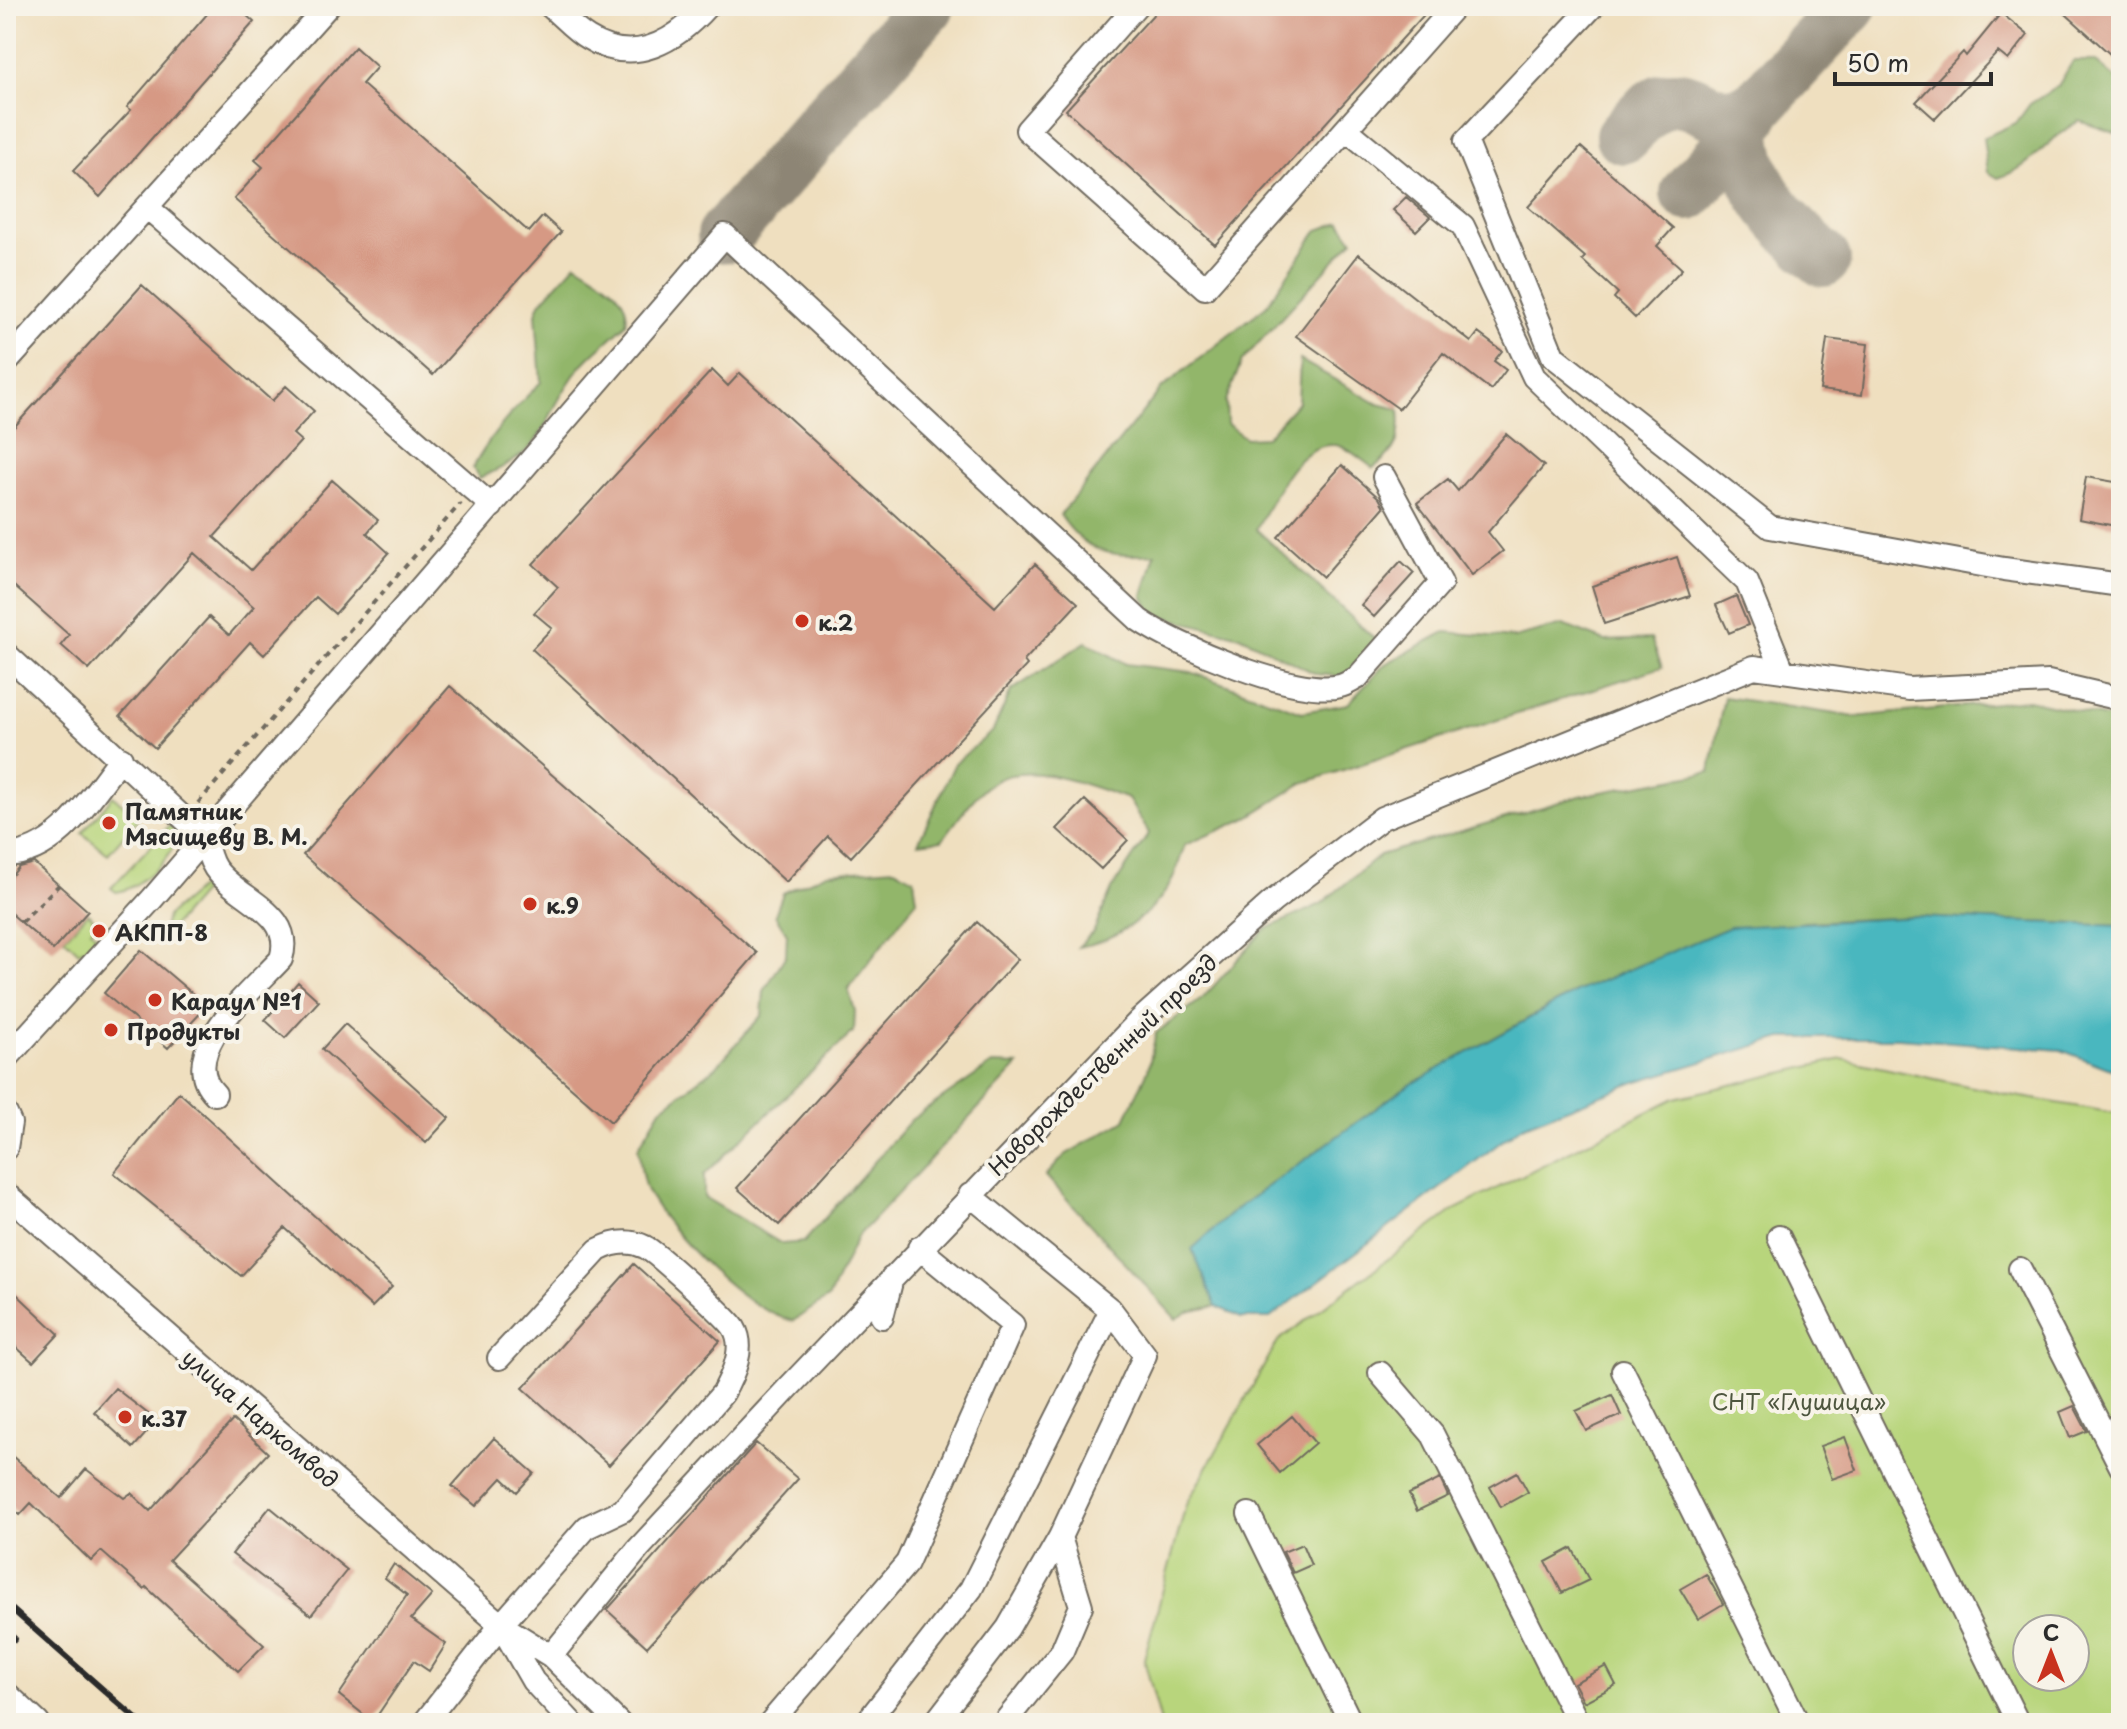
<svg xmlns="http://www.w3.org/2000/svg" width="2127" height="1729" font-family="'Playpen Sans',sans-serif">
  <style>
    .green { fill: #b8d57b; stroke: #728053; stroke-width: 2; fill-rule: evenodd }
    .forest { fill: #92b66b; stroke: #5e704b; stroke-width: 2 }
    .water { fill: #48b7bf; stroke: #3a7175; stroke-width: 2 }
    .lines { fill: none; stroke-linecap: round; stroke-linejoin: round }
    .taxiway { stroke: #8d8575; stroke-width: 56 }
    .building { fill: #d69984 }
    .minor-casing { stroke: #706a5f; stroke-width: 26 }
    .path { stroke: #706a5f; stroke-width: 4; stroke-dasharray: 6 6; stroke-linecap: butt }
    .minor { stroke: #fff; stroke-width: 22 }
    .rail { stroke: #2b2b2b; stroke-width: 6 }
    .poi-dot { fill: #c8321e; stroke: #f7f3e8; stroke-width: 3 }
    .labels { text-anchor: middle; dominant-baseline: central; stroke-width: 8; stroke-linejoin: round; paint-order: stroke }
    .poi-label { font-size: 22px; font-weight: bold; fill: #2b2b2b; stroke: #f7f3e8; text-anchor: start }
    .street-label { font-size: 22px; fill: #2b2b2b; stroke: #f7f3e8 }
    .park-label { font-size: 22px; fill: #4e563f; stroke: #f7f3e8 }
  </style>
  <rect width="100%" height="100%" fill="#f7f3e8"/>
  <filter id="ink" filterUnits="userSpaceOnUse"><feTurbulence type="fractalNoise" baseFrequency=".0125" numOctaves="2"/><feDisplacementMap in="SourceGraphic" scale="16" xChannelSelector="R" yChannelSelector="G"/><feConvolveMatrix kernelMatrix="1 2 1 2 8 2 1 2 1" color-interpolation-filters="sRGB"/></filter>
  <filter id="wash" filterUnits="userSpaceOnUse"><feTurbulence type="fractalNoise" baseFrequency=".006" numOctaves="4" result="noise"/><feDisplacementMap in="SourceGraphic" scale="32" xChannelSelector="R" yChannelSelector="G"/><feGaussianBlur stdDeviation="1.8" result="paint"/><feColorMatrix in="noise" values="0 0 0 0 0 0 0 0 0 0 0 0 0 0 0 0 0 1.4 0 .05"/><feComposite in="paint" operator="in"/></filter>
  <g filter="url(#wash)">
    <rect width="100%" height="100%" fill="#efdfbf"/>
    <!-- green -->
    <path class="green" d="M113 796 139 818 108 854 82 833Z
      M170 825 176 832C179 856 137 890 116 892L111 888Z
      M209 880 220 890 210 883 161 940 167 916Z
      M88 913 98 923 91 930 101 940 87 954 82 949 79 952 64 938Z
      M1842 1059 2010 1095 2121 1114V1723H1161L1144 1659 1186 1505 1278 1341 1454 1210 1675 1098ZM2027 1629H2075V1677H2027Z"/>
    <!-- forest -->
    <path class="forest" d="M2073 61H2095L2121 83V135L2079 121C2045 139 2037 165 1998 178L1988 172 1983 138 2016 123 2030 104 2058 86Z
      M1340 222 1353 240 1242 361 1226 401 1227 424 1245 438 1266 437 1298 402 1300 360 1378 404 1399 409C1402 438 1397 451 1373 468 1363 461 1347 446 1335 445 1295 442 1273 500 1256 529L1376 640 1357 678 1316 674 1240 636 1153 614 1143 596 1155 554C1110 557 1087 555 1060 515L1162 388 1266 306 1318 230Z
      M576 263C598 278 632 292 626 324 609 341 586 357 573 377 536 430 549 450 479 478L473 468C490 435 515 408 541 382L536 314 540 303Z
      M1563 625 1605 641 1651 639 1662 667 1303 783 1245 819 1185 845C1180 858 1176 874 1169 886 1151 916 1113 942 1078 947L1094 931 1112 889 1149 833 1128 799C1089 786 1022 756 986 787 969 801 956 823 942 840L918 843 955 763 993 731 1011 691 1086 642 1126 664 1191 672 1302 712 1348 704 1385 664 1445 632 1514 638Z
      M1724 697 1855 717 2028 700 2121 721V926L1917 917 1804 922 1577 991 1403 1089 1235 1210 1193 1249 1216 1306 1188 1312 1176 1319 1046 1176 1065 1155 1125 1120 1148 1070 1156 1033 1203 998 1264 930 1321 904 1380 855 1580 796 1710 772Z
      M895 868 914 879 917 900 848 989 855 1011 854 1031 704 1175V1197L782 1244 804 1242 911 1120 992 1064 1019 1065 857 1237 829 1297 793 1321C745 1310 671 1236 647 1191 641 1179 641 1161 638 1148L661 1109 716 1067 762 1015 764 991 786 955 787 934 775 915 783 893 827 873Z"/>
    <!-- water -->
    <path class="water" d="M1917 917 2121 926V1073L2061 1050 1899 1038H1782L1635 1082 1522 1126 1270 1318H1241L1216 1306 1192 1249 1235 1210 1403 1089 1578 991 1730 927Z"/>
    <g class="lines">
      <!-- taxiway -->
      <path class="taxiway" d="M1744 130C1745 187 1784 223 1823 259
        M1623 136C1634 125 1646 108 1661 102 1699 87 1713 135 1757 106
        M1688 193 1744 130 1757 106 1849 6
        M725 235 927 6"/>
    </g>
    <g id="blocks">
      <!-- building -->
      <path class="building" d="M214 6H236L254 22 100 197 73 171 131 110 127 107Z
        M1161 6H1432L1215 245 1066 110Z
        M2057 6H2121V64Z
        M2001 13 2028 35 2008 60 1998 52 1935 119 1916 102 1963 52 1966 56Z
        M355 47 377 67 362 84 529 232 543 216 561 232 433 375 234 199 263 167 255 160Z
        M1581 147 1673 228 1657 246 1682 269 1635 318 1614 298 1618 293 1582 260 1585 257 1528 207Z
        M1406 197 1430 217 1416 231 1393 210Z
        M1359 254 1471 342 1478 333 1502 351 1494 361 1506 370 1491 390 1443 353 1399 409 1296 336Z
        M142 285 272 401 286 386 314 411 293 434 301 441 214 537 251 570 332 480 378 520 367 533 389 553 335 614 316 597 264 655 250 642 155 748 120 716 209 617 229 635 254 607 194 553 89 670 61 645 69 635 6 579V436Z
        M1827 339 1868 344 1862 395 1820 390Z
        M712 370 728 386 740 373 995 607 1035 564 1078 603 1024 661 1027 665 851 857 828 836 786 882 532 649 552 628 534 613 558 587 533 564Z
        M1506 434 1544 466 1488 532 1503 551 1472 575 1417 503 1448 479 1458 491Z
        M1342 465 1379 498 1384 507 1323 577 1278 537Z
        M2086 477 2121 483V527L2079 519Z
        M1677 557 1690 596 1604 624 1592 586Z
        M1401 561 1414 573 1374 617 1361 605Z
        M1736 596 1748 625 1729 633 1716 605Z
        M450 686 757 953 611 1122 303 855Z
        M1085 800 1128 840 1101 869 1057 829Z
        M34 863 88 911 53 950 6 909V882L19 867Z
        M977 922 1018 959 779 1225 737 1188Z
        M141 950 207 1006 168 1048 104 993Z
        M298 982 319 1001 285 1038 265 1020Z
        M345 1024 449 1118 426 1143 322 1049Z
        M179 1092 392 1287 372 1307 285 1228 241 1276 114 1173Z
        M634 1264 720 1341 609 1465 523 1388Z
        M6 1284 59 1334 33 1362 6 1338Z
        M115 1388 157 1421 133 1448 94 1412Z
        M1612 1395 1621 1415 1586 1431 1576 1411Z
        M2074 1406 2087 1431 2070 1438 2060 1412Z
        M1292 1416 1315 1443 1280 1473 1257 1445Z
        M233 1420 268 1453 169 1560 264 1645 238 1671 146 1587 144 1589 101 1551 91 1561 31 1503 20 1515 6 1503V1451L61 1498 86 1469 124 1498 131 1493 150 1511Z
        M1845 1437 1857 1470 1832 1479 1820 1446Z
        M494 1438 534 1473 517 1492 502 1478 476 1506 452 1486Z
        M756 1443 798 1479 647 1647 607 1610Z
        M1517 1472 1528 1492 1501 1507 1490 1487Z
        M1440 1479 1448 1496 1417 1511 1409 1494Z
        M270 1507 347 1570 311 1615 232 1554Z
        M1302 1544 1311 1565 1293 1573 1283 1552Z
        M1572 1548 1589 1580 1562 1593 1546 1562Z
        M394 1564 432 1595 411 1619 446 1644 429 1671 414 1661 373 1722 339 1695 407 1595 385 1578Z
        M1706 1574 1723 1604 1698 1619 1680 1589Z
        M1606 1666 1616 1685 1584 1702 1574 1683Z"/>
    </g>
  </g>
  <g filter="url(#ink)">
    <use href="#blocks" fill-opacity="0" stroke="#706a5f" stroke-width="2"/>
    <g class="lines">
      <!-- minor casing -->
      <g class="minor-casing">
        <path id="minor" d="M550 6C562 16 574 30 588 38 634 67 676 41 707 6
          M1136 6 1027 130 1205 288 1455 6
          M1593 6 1466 141 1553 356 1770 527 2004 569 2121 585
          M1346 129 1463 226 1534 377 1747 582 1783 671
          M148 208 492 506
          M6 363 328 6
          M6 654 205 838C207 848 209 859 215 868 237 900 296 912 281 959 253 990 174 1053 215 1094
          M6 855C59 853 91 796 121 758
          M6 1059 152 899 725 235 1139 620C1177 646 1295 697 1340 686 1345 685 1351 681 1357 678L1441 583 1384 477
          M6 1114 10 1123 6 1148
          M6 1194 501 1625 551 1656 619 1723
          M1779 1237 2018 1723
          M2020 1269 2121 1467
          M882 1317 892 1278
          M1623 1371 1798 1723
          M1380 1373 1433 1435 1578 1723
          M1249 1514 1351 1723
          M503 1629 533 1681 572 1723
          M551 1656 639 1548 789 1387 1138 1022 1272 902 1382 818 1754 667 1909 689 2048 682 2121 699
          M6 1693 38 1723
          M424 1723 501 1625 587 1527 623 1510 723 1393C733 1375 746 1348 734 1328 728 1318 656 1252 645 1247 629 1239 613 1242 598 1250L499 1358
          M770 1723 907 1563 1013 1325 919 1248
          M866 1723 971 1589 1111 1310 970 1195
          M935 1723 1008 1628 1060 1537
          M1004 1723 1062 1651 1081 1606 1060 1537 1145 1355 1111 1310"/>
      </g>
      <!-- path -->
      <path class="path" d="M198 803 461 503
        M21 922 59 885"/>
      <!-- minor -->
      <use href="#minor" class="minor"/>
      <!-- rail -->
      <path class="rail" d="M6 1604 141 1723
        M6 1631 15 1639"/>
    </g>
  </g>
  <!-- markers -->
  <g class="poi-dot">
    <circle cx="802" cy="621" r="8"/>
    <circle cx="109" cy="823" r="8"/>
    <circle cx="530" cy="904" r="8"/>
    <circle cx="99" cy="931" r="8"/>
    <circle cx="155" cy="1000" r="8"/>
    <circle cx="111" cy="1030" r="8"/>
    <circle cx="125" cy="1417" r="8"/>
  </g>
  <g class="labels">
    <!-- poi labels -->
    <g class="poi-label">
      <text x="818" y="621">к.2</text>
      <text x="125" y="810">Памятник<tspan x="125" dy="25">Мясищеву В. М.</tspan></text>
      <text x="546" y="904">к.9</text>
      <text x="115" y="931">АКПП-8</text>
      <text x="171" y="1000">Караул №1</text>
      <text x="127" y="1030">Продукты</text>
      <text x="141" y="1417">к.37</text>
    </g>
    <!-- street labels -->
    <g class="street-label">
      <text transform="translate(1102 1064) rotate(-44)">Новорождественный проезд</text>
      <text transform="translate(261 1418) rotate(41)">улица Наркомвод</text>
    </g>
    <!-- park labels -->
    <g class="park-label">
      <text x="1799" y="1400">СНТ «Глушица»</text>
    </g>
  </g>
  <!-- margin -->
  <rect width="2127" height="1729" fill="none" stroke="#f7f3e8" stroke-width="32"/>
  <!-- north arrow -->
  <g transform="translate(2051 1653)"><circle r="38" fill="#f7f3e8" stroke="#a5a39c" stroke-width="2"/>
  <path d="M0-6L14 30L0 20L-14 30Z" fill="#c8321e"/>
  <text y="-12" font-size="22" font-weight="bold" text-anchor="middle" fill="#2b2b2b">С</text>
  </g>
  <!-- scale -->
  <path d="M1835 72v12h156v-12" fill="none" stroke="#2b2b2b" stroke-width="4"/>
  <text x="1847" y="72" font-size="24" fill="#2b2b2b" stroke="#f7f3e8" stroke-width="6" paint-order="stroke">50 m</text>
</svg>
